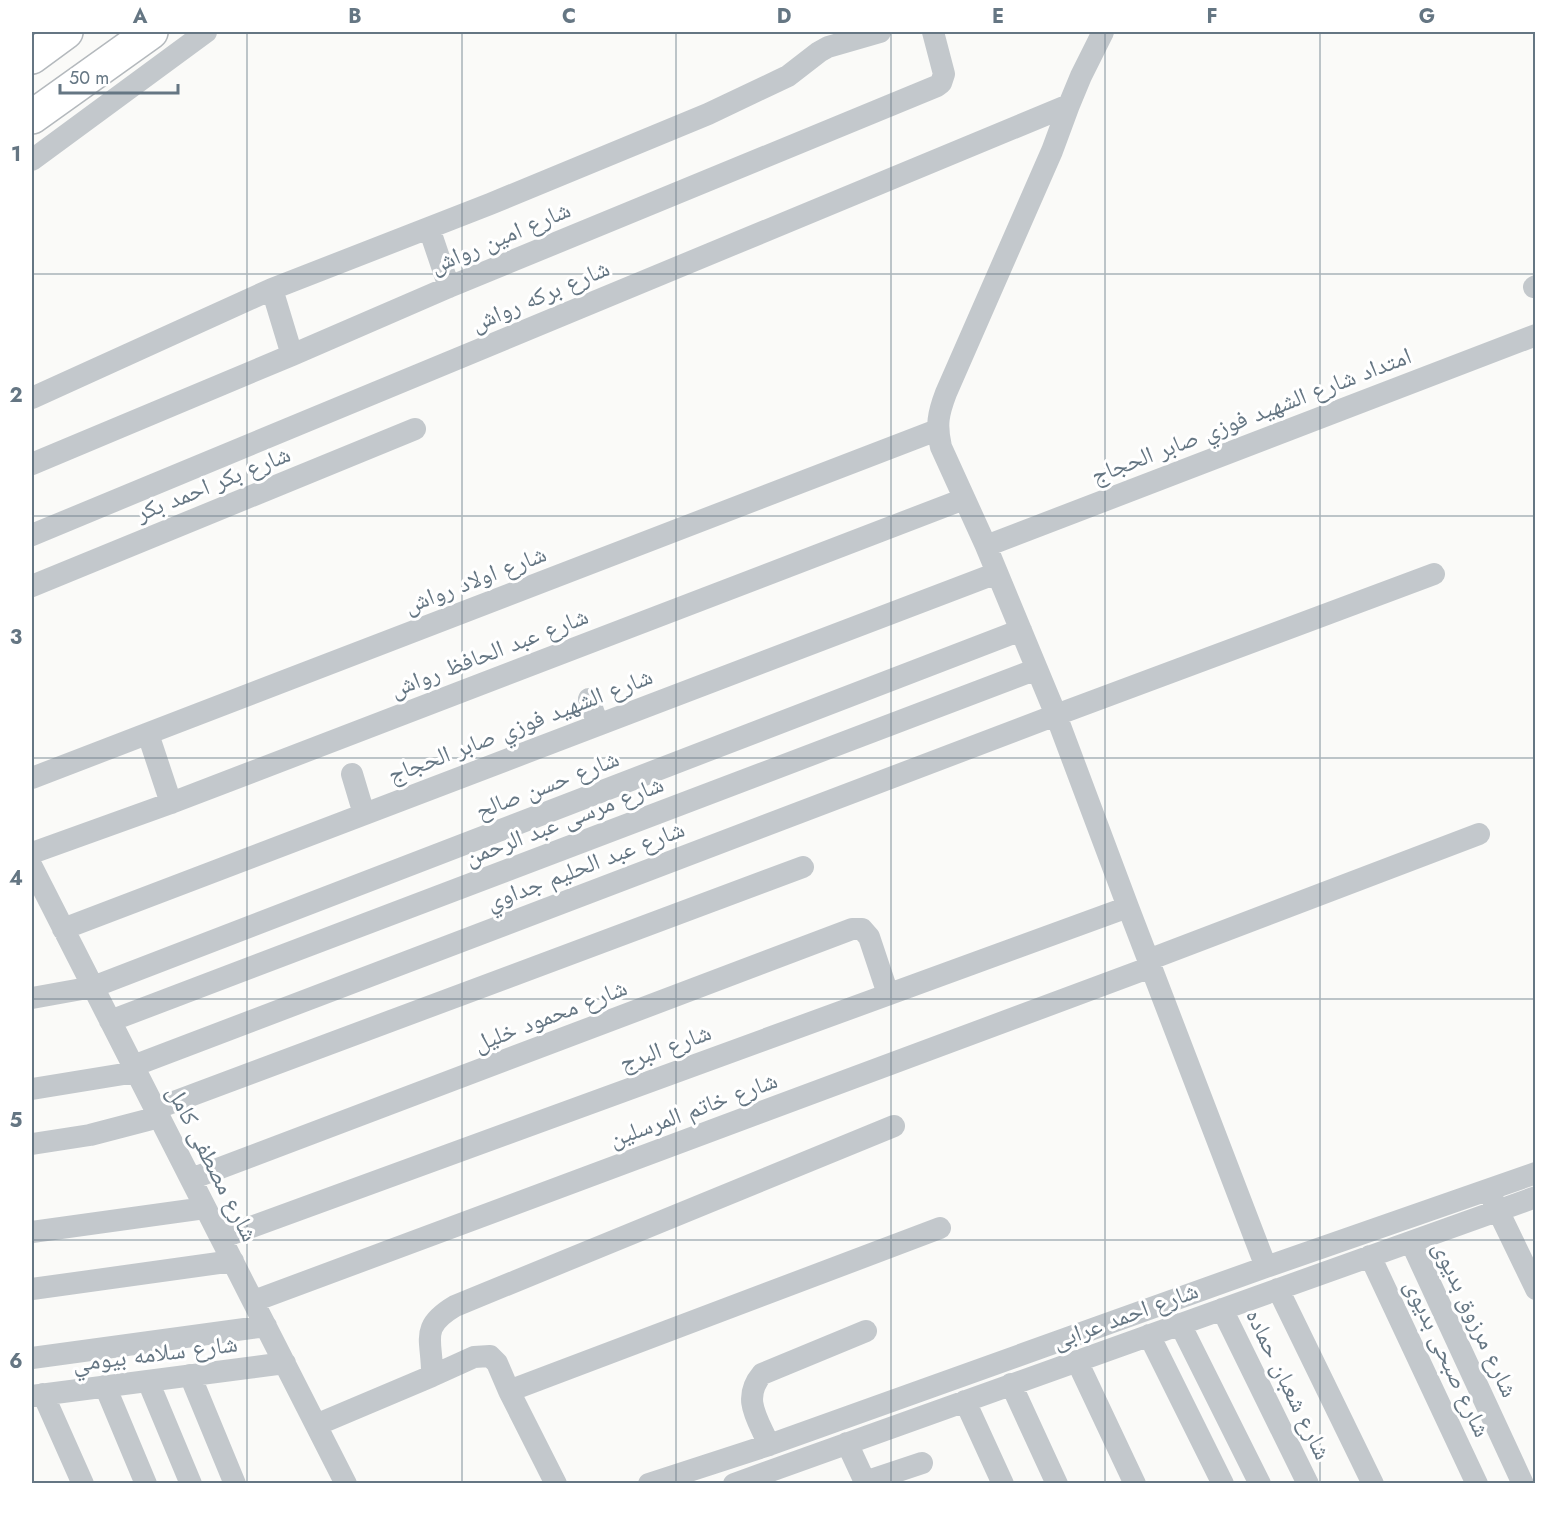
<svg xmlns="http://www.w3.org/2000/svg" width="1567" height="1515" font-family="Jost,'Noto Naskh Arabic',sans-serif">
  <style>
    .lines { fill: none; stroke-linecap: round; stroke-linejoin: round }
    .highway-casing { stroke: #b4b9bd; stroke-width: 36 }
    .minor { stroke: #c3c8cc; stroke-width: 22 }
    .highway { stroke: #fff; stroke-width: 33 }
    .grid { fill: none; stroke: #657683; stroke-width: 1.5; stroke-opacity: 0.55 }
    .labels { text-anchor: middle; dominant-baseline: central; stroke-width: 6; stroke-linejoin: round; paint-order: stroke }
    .street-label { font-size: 24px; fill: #657683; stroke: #fff }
    .neatline { fill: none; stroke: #657683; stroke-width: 2 }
    .grid-label { font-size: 20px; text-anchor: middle; font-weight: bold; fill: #657683 }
  </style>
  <rect width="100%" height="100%" fill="#fafaf8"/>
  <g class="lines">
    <!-- highway casing -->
    <g class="highway-casing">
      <path id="highway" d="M32 57 66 32
        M32 117 151 32"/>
    </g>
    <!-- minor -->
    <path class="minor" d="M1103 32 1081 76 1069 105 1052 151 946 393C938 414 936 425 941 447L986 546 1056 715 1128 907 1266 1267
      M32 160 206 32
      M429 228 449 287
      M1534 287 1536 286
      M272 289 292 355
      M32 398 272 289 490 204 708 114 788 76 819 52 828 47 880 32
      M32 464 292 355 449 287 937 86 941 83 944 74 933 32
      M32 535 1069 105
      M986 546 1536 335
      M32 586 415 429
      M589 699 598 725
      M148 734 171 803
      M352 774 364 814
      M32 778 937 430
      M32 853 171 803 964 499
      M32 867 346 1484
      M63 929 997 573
      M1148 960 1479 834
      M32 998 93 987 1021 630
      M110 1021 1037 669
      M133 1066 1056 715 1434 574
      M32 1089 136 1072
      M155 1109 803 867
      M32 1144 90 1135 159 1117
      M191 1179 852 929H862L869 937 888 994
      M1492 1198 1536 1289
      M32 1232 205 1208
      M221 1238 1128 907
      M1411 1242 1523 1484
      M1370 1256 1477 1484
      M32 1289 233 1261
      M1278 1289 1373 1484
      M254 1301 1151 967
      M1222 1309 1308 1484
      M1180 1324 1260 1484
      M1149 1335 1223 1484
      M32 1358 266 1326
      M1077 1361 1135 1484
      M190 1375 235 1484
      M432 1376C433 1340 418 1328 455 1306L894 1126
      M148 1381 191 1484
      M1011 1384 1057 1484
      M105 1386 146 1484
      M509 1391 940 1228
      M43 1394 83 1484
      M32 1396 285 1363
      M965 1401 1003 1484
      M316 1425 432 1376 474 1357 490 1356 497 1363 509 1391 556 1484
      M847 1443 866 1484
      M769 1445C758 1419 741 1399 762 1374L866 1331
      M865 1482 922 1463
      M649 1484 769 1445 1266 1267 1536 1173
      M734 1484 1536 1197"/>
    <!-- highway -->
    <use href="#highway" class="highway"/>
  </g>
  <!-- grid -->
  <path class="grid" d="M247 32V1484M462 32V1484M676 32V1484M891 32V1484M1105 32V1484M1320 32V1484M32 274H1536M32 516H1536M32 758H1536M32 999H1536M32 1240H1536"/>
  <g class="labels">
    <!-- street labels -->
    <g class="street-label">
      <text transform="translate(500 237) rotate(-23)">شارع امين رواش</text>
      <text transform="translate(540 295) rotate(-23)">شارع بركه رواش</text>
      <text transform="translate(1251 415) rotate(-21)">امتداد شارع الشهيد فوزي صابر الحجاج</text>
      <text transform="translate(213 483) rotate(-22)">شارع بكر احمد بكر</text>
      <text transform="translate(475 579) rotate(-21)">شارع اولاد رواش</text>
      <text transform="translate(489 652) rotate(-21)">شارع عبد الحافظ رواش</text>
      <text transform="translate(520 725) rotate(-21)">شارع الشهيد فوزي صابر الحجاج</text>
      <text transform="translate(547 784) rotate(-21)">شارع حسن صالح</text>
      <text transform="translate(564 820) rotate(-21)">شارع مرسى عبد الرحمن</text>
      <text transform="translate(585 865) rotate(-21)">شارع عبد الحليم جداوي</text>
      <text transform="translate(550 1015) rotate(-21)">شارع محمود خليل</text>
      <text transform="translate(665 1047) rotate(-20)">شارع البرج</text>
      <text transform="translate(693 1109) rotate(-20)">شارع خاتم المرسلين</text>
      <text transform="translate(213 1163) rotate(63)">شارع مصطفى كامل</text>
      <text transform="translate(1125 1315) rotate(-20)">شارع احمد عرابى</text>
      <text transform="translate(1476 1319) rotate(65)">شارع مرزوق بديوى</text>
      <text transform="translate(155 1353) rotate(-7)">شارع سلامه بيومي</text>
      <text transform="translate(1448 1358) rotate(65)">شارع صبحى بديوى</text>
      <text transform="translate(1289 1384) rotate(64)">شارع شعبان حماده</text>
    </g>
  </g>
  <!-- border -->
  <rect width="1567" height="1515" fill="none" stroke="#ffffff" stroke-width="66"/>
  <!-- scale -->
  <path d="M60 84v9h118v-9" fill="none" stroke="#657683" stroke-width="3"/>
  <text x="69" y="84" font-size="18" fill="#657683" stroke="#ffffff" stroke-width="4.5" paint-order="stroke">50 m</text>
  <rect x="33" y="33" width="1501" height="1449" class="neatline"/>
  <g class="grid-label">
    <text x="140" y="23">A</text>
    <text x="355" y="23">B</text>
    <text x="569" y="23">C</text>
    <text x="784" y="23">D</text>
    <text x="998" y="23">E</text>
    <text x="1212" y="23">F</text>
    <text x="1427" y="23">G</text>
    <text x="16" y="161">1</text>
    <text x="16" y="402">2</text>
    <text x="16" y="644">3</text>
    <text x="16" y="885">4</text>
    <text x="16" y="1127">5</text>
    <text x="16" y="1368">6</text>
  </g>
</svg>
